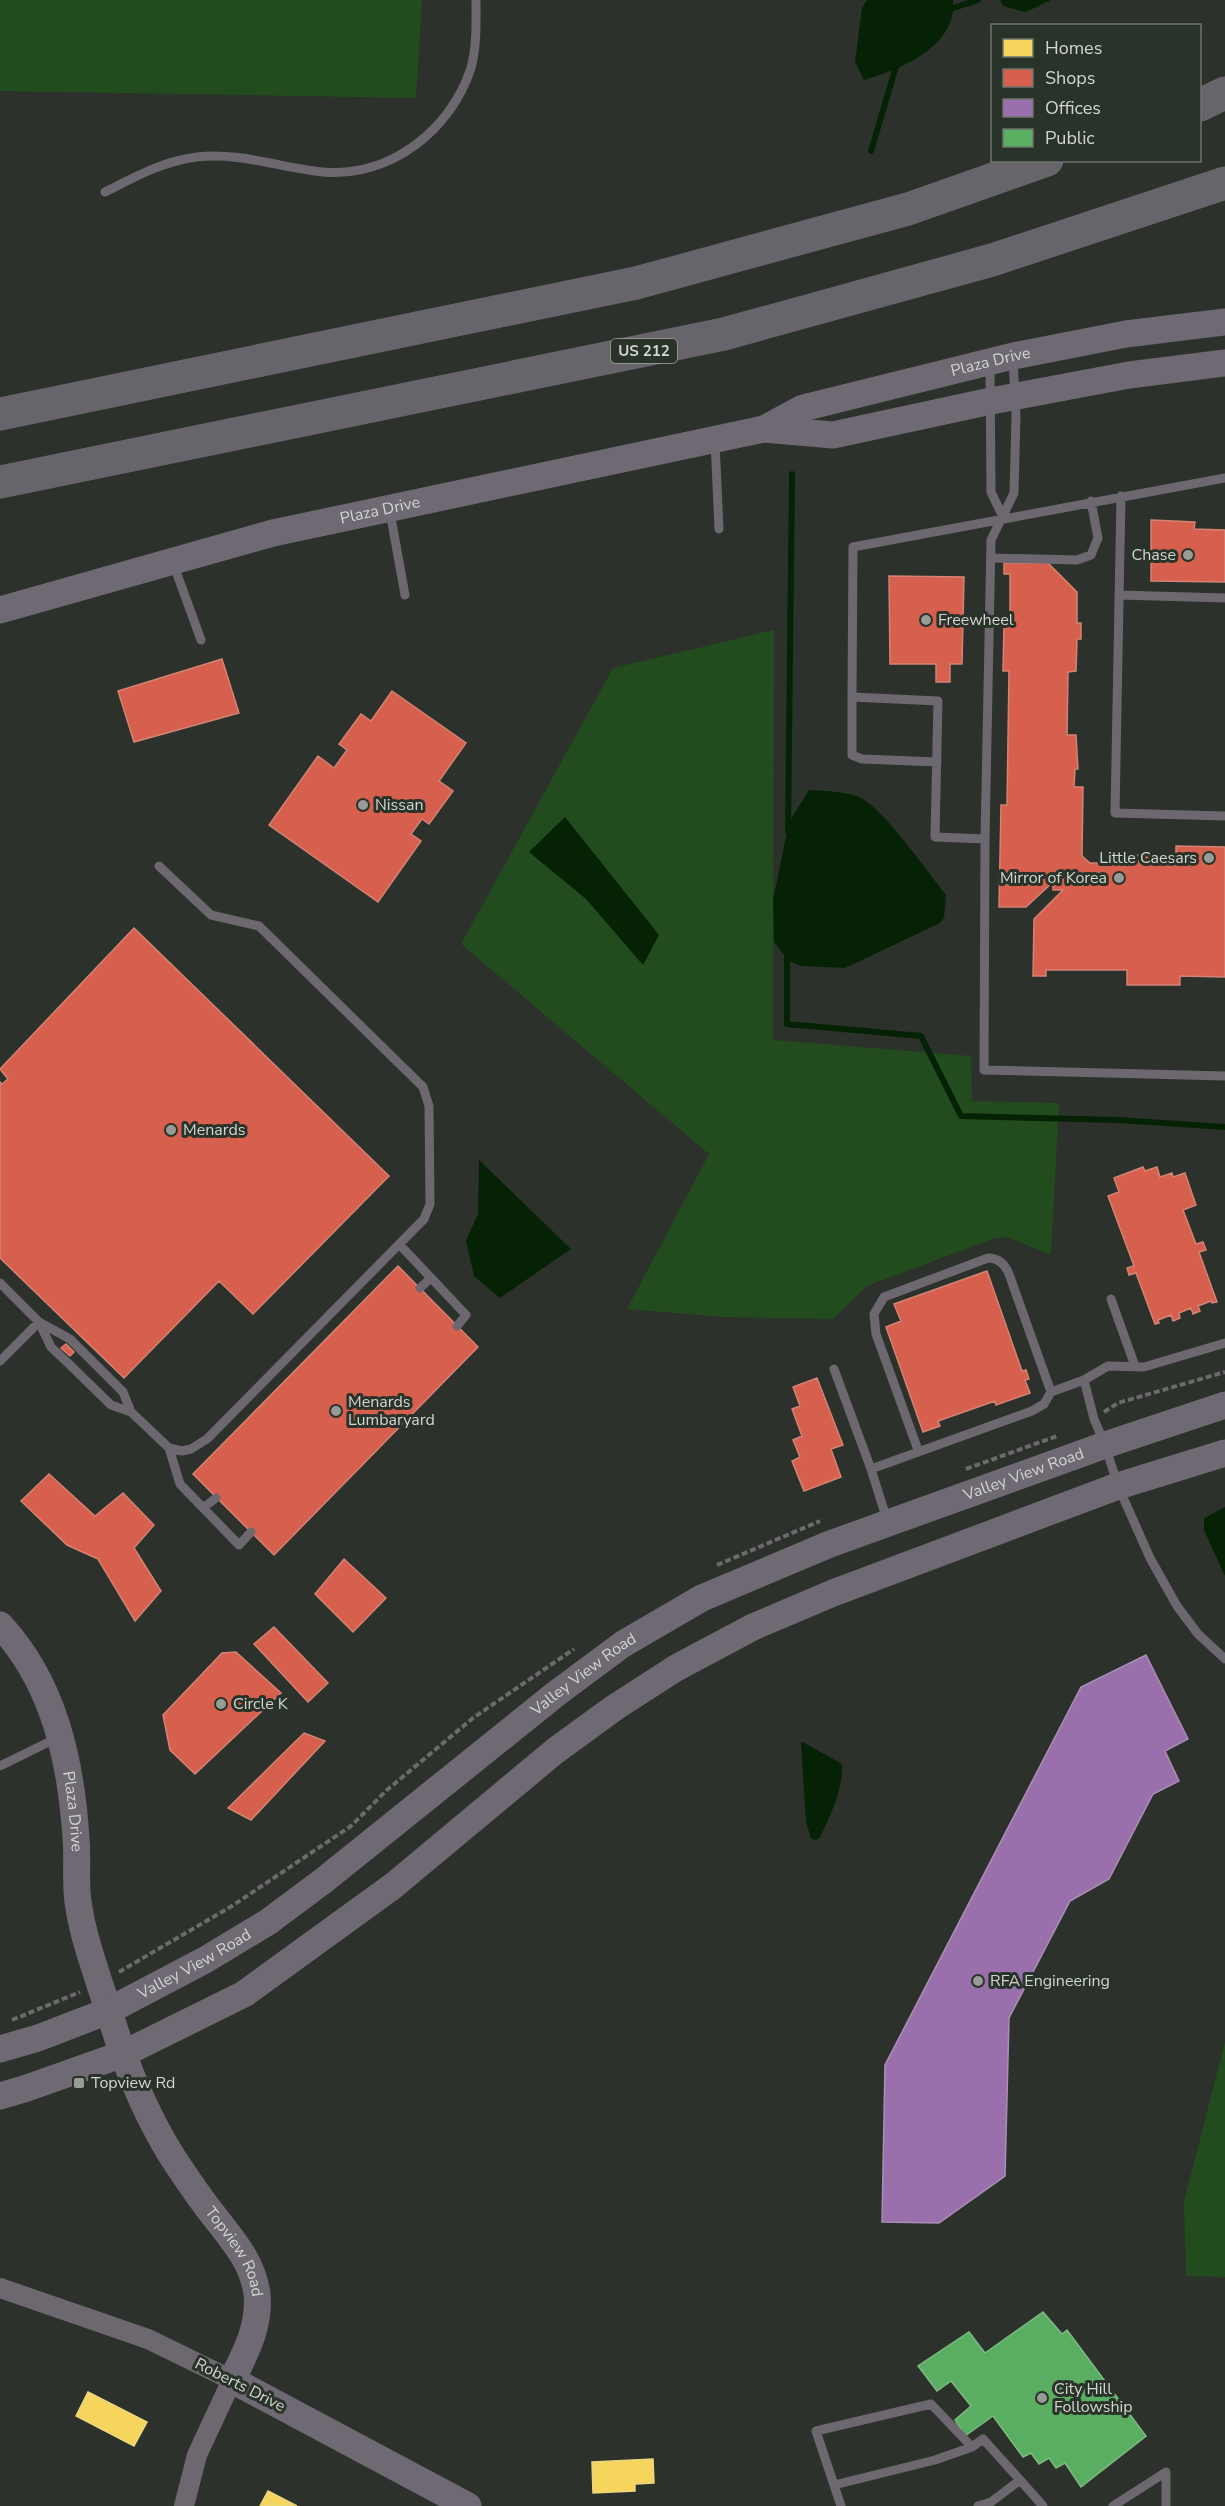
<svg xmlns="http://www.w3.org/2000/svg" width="1225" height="2506" font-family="'Nunito Sans',sans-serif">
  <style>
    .green { fill: #224c1d }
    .water { fill: #052304 }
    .homes { fill: #f6d55c; stroke: #ebd57f; stroke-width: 1.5 }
    .shops { fill: #d6604d; stroke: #d48374; stroke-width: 1.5 }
    .offices { fill: #9970ab; stroke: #aa8fb6; stroke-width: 1.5 }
    .public { fill: #5aae61; stroke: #7eba82; stroke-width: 1.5 }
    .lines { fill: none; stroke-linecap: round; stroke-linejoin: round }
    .stream { stroke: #052304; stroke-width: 6 }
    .path { stroke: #6c6a6d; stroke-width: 4; stroke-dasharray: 6 3; stroke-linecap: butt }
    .lane { stroke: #6d6770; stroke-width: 9 }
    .street { stroke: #6d6770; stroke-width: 20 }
    .secondary { stroke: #6e6972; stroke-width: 27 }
    .highway { stroke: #68646b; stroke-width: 33 }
    .poi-dot { fill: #979c96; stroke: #2a3329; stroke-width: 2 }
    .labels { text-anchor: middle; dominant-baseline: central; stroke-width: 6; stroke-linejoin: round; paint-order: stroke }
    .shield { fill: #2a3329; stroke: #9fa59e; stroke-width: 1.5 }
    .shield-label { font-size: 15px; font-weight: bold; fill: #d1d6d0 }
    .street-label { font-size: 16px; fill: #d1d6d0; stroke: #2a3329 }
    .poi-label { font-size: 16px; fill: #d1d6d0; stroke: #2a3329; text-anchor: start }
  </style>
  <rect width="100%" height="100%" fill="#2c312b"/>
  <!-- green -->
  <path class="green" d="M0 0H422L416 98 0 91Z
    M774 630 773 1040 971 1056 972 1101 1059 1103 1051 1255 1007 1237 995 1238 867 1286 833 1319 723 1317 627 1309 709 1154 461 944 613 668Z
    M1225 2042V2277L1186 2276 1184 2201Z"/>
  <!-- water -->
  <path class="water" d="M867 0H953C958 46 900 70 864 80L855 62 862 8Z
    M1000 0H1051L1026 12 1003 6Z
    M809 790C825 791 849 791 863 799 888 815 926 870 946 895L944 918 940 923 845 968 801 966 789 961 774 942 773 900 789 822Z
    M565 817 659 935 643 965 586 899 529 852Z
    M479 1160 571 1249 500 1298 474 1276 466 1241 478 1214Z
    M1225 1507V1576L1204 1530V1518Z
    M803 1742 842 1764C843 1790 831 1814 820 1837L816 1840 811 1839 806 1822 801 1743Z"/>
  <!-- homes -->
  <path class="homes" d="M88 2392 147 2422 134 2446 76 2416Z
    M653 2459 654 2483 635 2484V2491L593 2493 592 2462Z
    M268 2491 297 2506H260Z"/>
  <!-- shops -->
  <path class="shops" d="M1151 520 1195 522 1194 529 1225 530V582L1151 581Z
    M1004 563H1048L1077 592V623H1081V639H1077L1076 671 1068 672 1067 735H1076L1078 769H1075L1074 787H1083L1082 856 1090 863H1123L1124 855 1176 856V846L1225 847V977L1180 976V985H1127V970H1046V976H1033L1034 919 1063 890H1053V882L1026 907H999L1001 805H1007L1009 671H1003L1004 623H1010V574H1004Z
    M889 576 964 577 962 664H950V682H936V664H890Z
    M222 659 239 713 134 742 118 691Z
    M392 691 466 743 439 781 453 791 429 824 422 819 411 834 421 841 378 902 269 825 318 756 334 768 347 750 339 744 361 714 371 721Z
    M134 928 389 1176 253 1314 219 1281 124 1378 0 1258V1082L2 1084 8 1079 0 1069Z
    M1143 1167 1145 1171 1157 1167 1160 1177 1172 1173 1173 1177 1185 1173 1196 1205 1183 1210 1196 1244 1203 1242 1206 1250 1199 1252 1217 1302 1212 1303 1211 1301 1198 1306 1200 1311 1193 1314 1191 1308 1179 1313 1180 1318 1173 1321 1171 1315 1158 1320 1159 1323 1155 1324 1136 1273 1129 1275 1127 1268 1134 1266 1108 1196 1119 1192 1114 1178Z
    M398 1266 478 1347 274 1555 193 1474Z
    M987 1271 1022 1371 1026 1370 1029 1379 1025 1380 1030 1393 996 1405 995 1401 938 1421 940 1426 923 1432 886 1327 901 1321 894 1304Z
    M66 1344 74 1352 70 1356 61 1348Z
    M817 1378 843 1445 831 1449 841 1477 804 1491 792 1461 800 1457 793 1440 802 1436 792 1409 800 1406 793 1387Z
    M49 1474 95 1516 123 1493 154 1525 134 1548 161 1591 135 1621 98 1559 67 1545 21 1501Z
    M344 1559 386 1598 353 1632 315 1594Z
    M274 1627 328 1683 308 1702 254 1644Z
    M236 1652 281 1693 195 1774 170 1750 163 1715 222 1653Z
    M304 1733 325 1741 251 1820 228 1808Z"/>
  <!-- offices -->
  <path class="offices" d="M1146 1655 1188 1739 1165 1751 1179 1781 1153 1794 1109 1879 1070 1901 1009 2018 1005 2176 939 2223 882 2222 885 2065 1081 1687Z"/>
  <!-- public -->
  <path class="public" d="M1043 2312 1062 2334 1067 2330 1146 2436 1081 2487 1065 2463 1056 2468 1049 2458 1039 2464 1031 2453 1023 2457 993 2416 965 2436 955 2420 971 2406 951 2381 937 2391 918 2366 969 2332 985 2353Z"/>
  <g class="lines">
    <!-- stream -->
    <path class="stream" d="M947 10 978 0
      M871 151 897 63
      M788 831 792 474
      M787 952V1024L921 1036 961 1116 1118 1120 1225 1127"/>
    <!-- path -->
    <path class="path" d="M1104 1412 1118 1403 1225 1372
      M966 1469 1057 1436
      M717 1565 820 1521
      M119 1972 232 1906 351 1826 387 1790 473 1718 574 1649
      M12 2020 80 1992"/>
    <!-- lane -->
    <path class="lane" d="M105 192C135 177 163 161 197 157 239 152 282 168 323 172 390 178 451 130 471 68 477 46 476 22 476 0
      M990 364 991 492 1003 517
      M715 441 719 529
      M1225 478 853 547 852 697 938 701 935 837 985 839 984 1070 1225 1076
      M1121 496 1115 813 1225 816
      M390 512 405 595
      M991 558 1077 560 1091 555 1098 538 1091 501
      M173 563 201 640
      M1119 595 1225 598
      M852 697V755L862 759 937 762
      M985 839 991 540 1014 493 1016 416 1013 359
      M399 1244 466 1315 457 1326
      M0 1283 39 1322 70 1339 123 1392 131 1412 169 1448 182 1451 191 1449 207 1439 424 1219 430 1204 429 1106 423 1087 259 926 211 915 159 866
      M420 1288 431 1278
      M1111 1299 1135 1366
      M39 1322 51 1347 69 1364 111 1405 131 1412
      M1225 1343 1144 1367 1108 1366 1084 1380 1094 1419 1105 1445 1118 1486 1150 1558 1177 1606 1198 1634 1225 1659
      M0 1361 39 1322
      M834 1369 871 1469
      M169 1448 180 1484 239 1545 251 1532
      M918 1450 876 1334 874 1314 884 1297 988 1258C999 1258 1005 1264 1009 1274L1051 1392
      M203 1508 216 1498
      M887 1520 871 1469 1032 1411 1044 1404 1051 1392 1084 1380
      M0 1766 57 1738
      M834 2485 935 2460 972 2447
      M841 2506 816 2431 931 2404 972 2447 983 2439 1020 2480
      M978 2506 991 2502 1020 2480 1043 2506
      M1113 2506 1166 2472V2506"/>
    <!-- street -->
    <path class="street" d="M0 2288 148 2339 232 2380 197 2455 184 2506"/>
    <!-- secondary -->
    <g class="secondary">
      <path d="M764 429 833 435 991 401 1129 375 1225 363"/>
      <path id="s1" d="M0 610 273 533 764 429 803 408 1013 356 1126 334 1225 322"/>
      <path id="s2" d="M0 1625C54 1683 71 1761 76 1838 78 1860 75 1881 78 1902 82 1932 91 1956 100 1985 108 2008 115 2031 123 2054 137 2091 155 2131 177 2164 188 2180 199 2197 211 2212 230 2237 253 2261 257 2294 260 2326 246 2352 232 2380L468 2506"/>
      <path id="s3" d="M0 2049 38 2038 108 2011 205 1960 268 1922 323 1881 557 1693 623 1644 702 1598 830 1544 1105 1445 1225 1405"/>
      <path d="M0 2096 27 2088 123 2054 244 1994 393 1886 555 1751 614 1708 676 1668 753 1627 833 1593 1118 1486 1225 1453"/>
    </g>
    <!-- highway -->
    <path class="highway" d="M1200 105 1225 93
      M0 414 636 283 908 209 1047 160
      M0 482 724 334 992 260 1225 183"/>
  </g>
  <!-- markers -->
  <g class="poi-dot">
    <circle cx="1188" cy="555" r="6"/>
    <circle cx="926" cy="620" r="6"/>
    <circle cx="363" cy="805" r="6"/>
    <circle cx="1209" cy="858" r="6"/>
    <circle cx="1119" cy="878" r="6"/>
    <circle cx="171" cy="1130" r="6"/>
    <circle cx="336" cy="1411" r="6"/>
    <circle cx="221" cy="1704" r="6"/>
    <circle cx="978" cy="1981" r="6"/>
    <rect x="73" y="2077" width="12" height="12" rx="3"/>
    <circle cx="1042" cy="2398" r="6"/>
  </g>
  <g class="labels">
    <!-- shield labels -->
    <rect class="shield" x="611" y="339" width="66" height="24" rx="4.5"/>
    <g class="shield-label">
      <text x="644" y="351">US 212</text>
    </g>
    <!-- street labels -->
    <g class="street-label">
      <text stroke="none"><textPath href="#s1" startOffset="1023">Plaza Drive</textPath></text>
      <text stroke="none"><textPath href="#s1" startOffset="393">Plaza Drive</textPath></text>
      <text stroke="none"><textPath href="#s3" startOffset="1185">Valley View Road</textPath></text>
      <text stroke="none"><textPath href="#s3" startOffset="699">Valley View Road</textPath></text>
      <text stroke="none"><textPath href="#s2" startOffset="204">Plaza Drive</textPath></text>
      <text stroke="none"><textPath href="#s3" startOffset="213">Valley View Road</textPath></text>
      <text stroke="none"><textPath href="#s2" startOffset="682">Topview Road</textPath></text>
      <text transform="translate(240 2385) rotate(27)">Roberts Drive</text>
    </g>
    <!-- poi labels -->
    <g class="poi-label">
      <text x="1176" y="555" text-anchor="end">Chase</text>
      <text x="938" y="620">Freewheel</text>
      <text x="375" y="805">Nissan</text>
      <text x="1197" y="858" text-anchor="end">Little Caesars</text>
      <text x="1107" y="878" text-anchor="end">Mirror of Korea</text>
      <text x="183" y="1130">Menards</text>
      <text x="348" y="1402">Menards<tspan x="348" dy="18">Lumbaryard</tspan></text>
      <text x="233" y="1704">Circle K</text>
      <text x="990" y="1981">RFA Engineering</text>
      <text x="91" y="2083">Topview Rd</text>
      <text x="1054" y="2389">City Hill<tspan x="1054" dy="18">Followship</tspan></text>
    </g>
  </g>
  <!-- legend -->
  <rect x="991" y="24" width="210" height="138" fill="#2a3329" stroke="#6d746c" stroke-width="1.5"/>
  <rect x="1003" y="39" width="30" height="18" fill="#f6d55c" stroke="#6d746c" stroke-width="1.5"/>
  <text x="1045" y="54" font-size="18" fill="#d1d6d0">Homes</text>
  <rect x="1003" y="69" width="30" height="18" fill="#d6604d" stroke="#6d746c" stroke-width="1.5"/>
  <text x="1045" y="84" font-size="18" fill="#d1d6d0">Shops</text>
  <rect x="1003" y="99" width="30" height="18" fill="#9970ab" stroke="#6d746c" stroke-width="1.5"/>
  <text x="1045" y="114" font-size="18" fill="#d1d6d0">Offices</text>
  <rect x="1003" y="129" width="30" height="18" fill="#5aae61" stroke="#6d746c" stroke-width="1.5"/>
  <text x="1045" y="144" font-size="18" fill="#d1d6d0">Public</text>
</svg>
